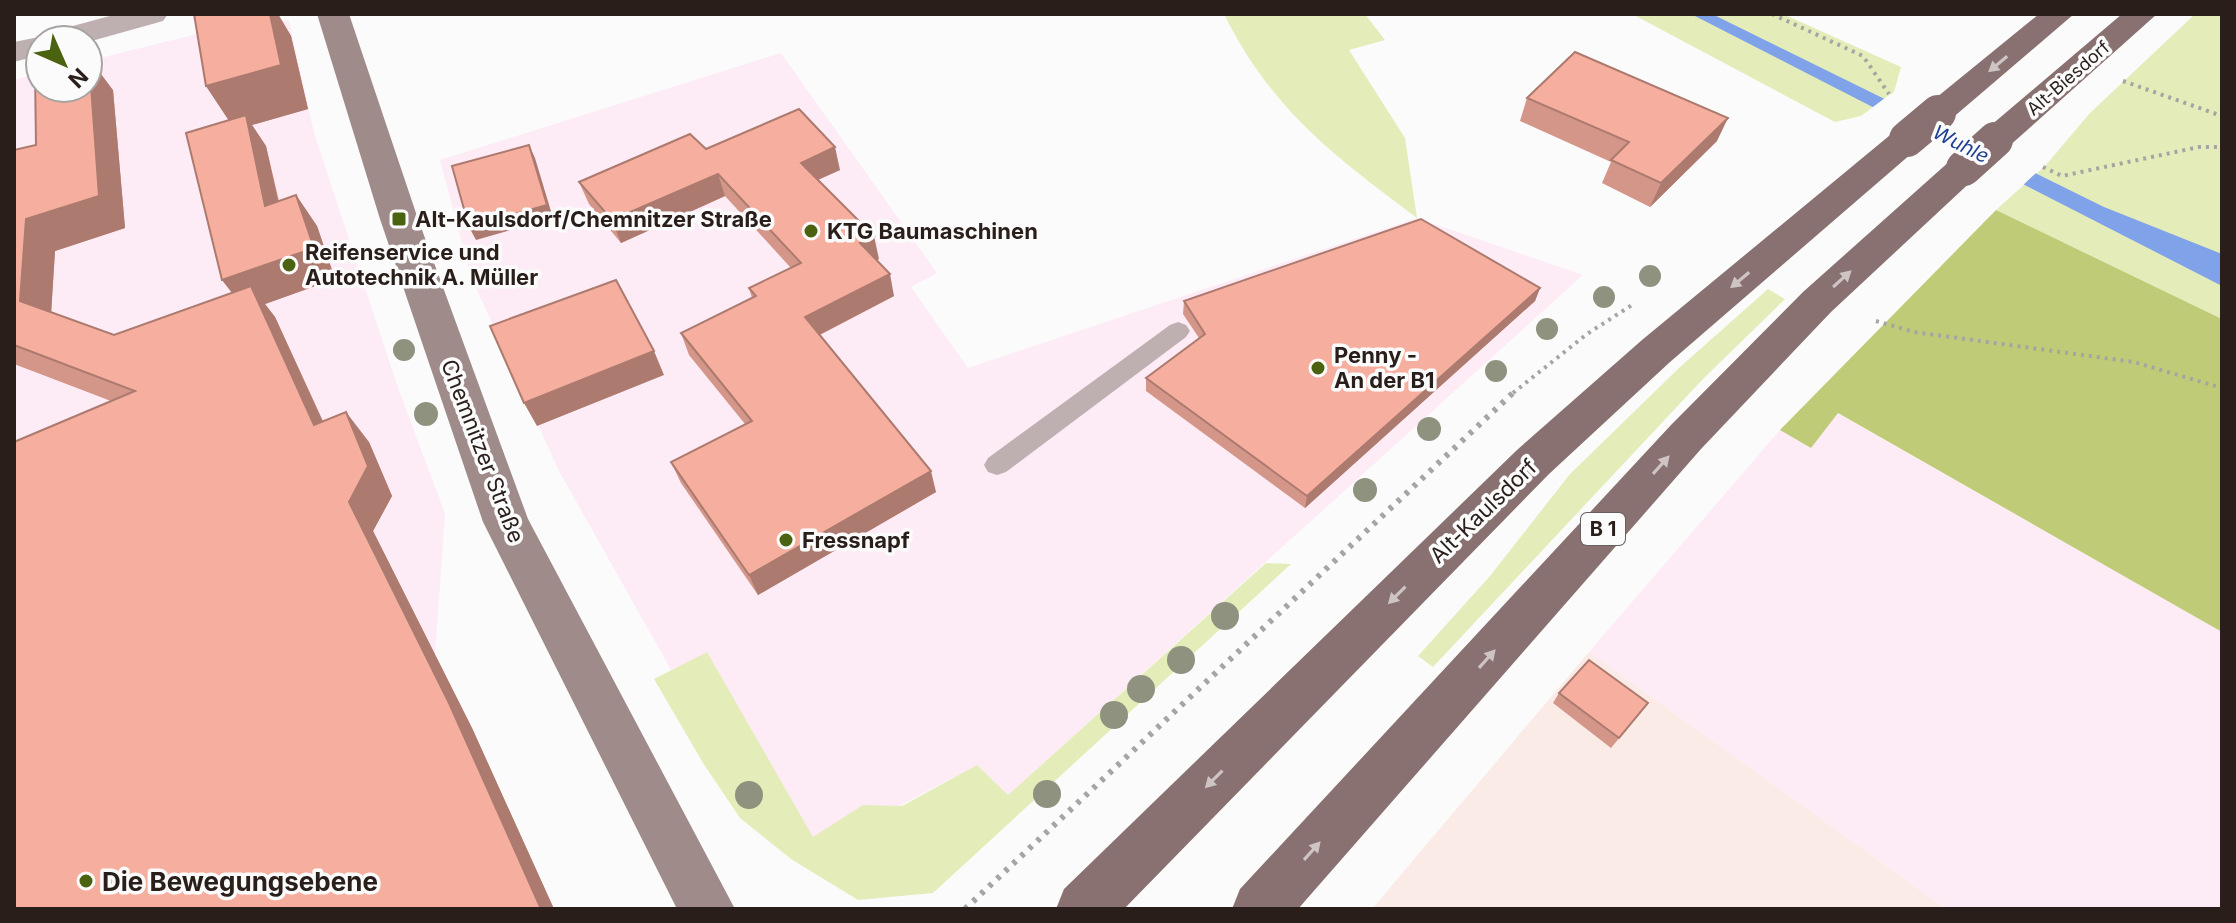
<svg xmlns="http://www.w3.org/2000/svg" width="2236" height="923" font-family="Inter,sans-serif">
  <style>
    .commercial { fill: #fdebf5 }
    .built { fill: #fbebe6 }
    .green { fill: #e4edba }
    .forest { fill: #bfcb76 }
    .water { fill: #80a2e8 }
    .pier { fill: #fbfbfb }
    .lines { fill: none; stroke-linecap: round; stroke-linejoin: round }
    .path-far1 { stroke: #a8a4a2; stroke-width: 4; stroke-dasharray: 3 5; stroke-linecap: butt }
    .path { stroke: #a8a4a2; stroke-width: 6; stroke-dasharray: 4 7; stroke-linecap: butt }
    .service { fill: #beb0b0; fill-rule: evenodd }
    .tertiary { fill: #beb0b0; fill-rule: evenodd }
    .secondary { fill: #a08b8b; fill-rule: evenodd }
    .primary { fill: #8a7171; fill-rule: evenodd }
    .primary-bridge { stroke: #8a7171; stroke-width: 36 }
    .tree { fill: #8f927e }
    .wall { fill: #d49689 }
    .shaded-wall { fill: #ac7a6f }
    .building { fill: #f6af9f; stroke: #ac7a6f; stroke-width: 2 }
    .oneway { fill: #cec4c4 }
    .poi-dot { fill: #4b6311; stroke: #fbfbfb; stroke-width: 3 }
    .labels { text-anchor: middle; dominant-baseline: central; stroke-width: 7; stroke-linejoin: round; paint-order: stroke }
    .far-street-label { font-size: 18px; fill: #291e1a; stroke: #fbfbfb }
    .far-water-label { font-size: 20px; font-style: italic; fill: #1e3f90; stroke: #fbfbfb }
    .shield { fill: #fbfbfb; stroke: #68605e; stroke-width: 2 }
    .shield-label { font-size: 20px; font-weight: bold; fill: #291e1a }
    .poi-label { font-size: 22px; font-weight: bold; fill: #291e1a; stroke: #fbfbfb; text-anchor: start }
    .street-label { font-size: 22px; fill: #291e1a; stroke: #fbfbfb }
    .near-poi-label { font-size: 26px; font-weight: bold; fill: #291e1a; stroke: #fbfbfb; text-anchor: start }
  </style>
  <rect width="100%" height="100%" fill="#fbfbfb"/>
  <!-- commercial -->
  <path class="commercial" d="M262 18 289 21 314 133 396 382 445 514 435 655 14 909V80L40 73V88H88V61Z
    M781 53 937 273 911 287 968 368 1417 218 1583 275 1007 796 977 765 807 854 749 808 559 471 471 277 440 160Z
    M1837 413 2222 632V909H1946L1589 652 1780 430 1811 448Z"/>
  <!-- built -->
  <path class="built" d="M1589 652 1946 909H1372Z"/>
  <!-- green -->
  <path class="green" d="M1224 14H1365L1385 40 1349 50 1405 138 1417 218C1334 156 1271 109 1224 14Z
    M1632 14H1783L1901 67 1894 92 1861 116 1835 122Z
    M2195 14H2222V319L1996 210 2046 165 2089 114Z
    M1768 289 1785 299 1702 380 1433 667 1418 656 1490 576 1570 474 1680 367Z
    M1266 563 1291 564 933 893 858 900 791 859 740 818 703 763 654 679 707 652 813 837 863 805 902 806 977 765 1008 795Z"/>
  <!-- forest -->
  <path class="forest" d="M1996 210 2222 319V632L1838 413 1811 448 1780 430Z"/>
  <!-- water -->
  <path class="water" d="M1691 14H1712L2104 207 2222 254V286Z"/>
  <!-- pier -->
  <path class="pier" d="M1889 95 2039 170 2020 188 1869 110Z"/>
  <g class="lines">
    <!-- path-far1 -->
    <path class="path-far1" d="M1772 14 1863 56 1889 94
      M2123 81 2222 116
      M2043 167 2062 176 2199 147H2222
      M1876 321 1914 332 2134 362 2222 388
      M1513 393 1587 334 1632 305"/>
    <!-- path -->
    <path class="path" d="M965 909 1515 391"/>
    <!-- service -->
    <path class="service" d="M1178 322 1186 325 1190 331 1186 337 1006 472 997 475 988 472 984 465 988 458 1170 325Z"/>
    <!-- tertiary -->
    <path class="tertiary" d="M117 14H168L163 21 88 42 40 40V55L14 62V42L44 36 47 33Z"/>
    <!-- secondary -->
    <path class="secondary" d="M317 14H349L418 219 528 519 735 909H677L483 522 380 219Z"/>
    <!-- primary -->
    <path class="primary" d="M2039 14H2074L1950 120 1938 123 1926 120 1921 113 1926 106Z
      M2122 14H2157L2007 148 1995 151 1983 148 1978 140 1983 132Z
      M1907 128 1919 131 1924 139 1919 147 1670 362 1549 474 1124 909H1056L1064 889 1517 450 1642 340 1895 131Z
      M1964 157 1977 160 1982 168 1977 176 1831 312 1701 449 1298 909H1232L1240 889 1671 425 1803 292 1951 160Z"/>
    <!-- primary-bridge -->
    <path class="primary-bridge" d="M1907 139 1938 113
      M1964 168 1995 140"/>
  </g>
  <!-- trees -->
  <g class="tree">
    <circle cx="1650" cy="276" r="11"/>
    <circle cx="1604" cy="297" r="11"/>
    <circle cx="1547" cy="329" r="11"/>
    <circle cx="404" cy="350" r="11"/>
    <circle cx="1496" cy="371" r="11"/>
    <circle cx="426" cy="414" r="12"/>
    <circle cx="1429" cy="429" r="12"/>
    <circle cx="1365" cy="490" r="12"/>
    <circle cx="1225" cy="616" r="14"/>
    <circle cx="1181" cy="660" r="14"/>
    <circle cx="1141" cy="689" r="14"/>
    <circle cx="1114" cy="715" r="14"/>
    <circle cx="1047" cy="794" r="14"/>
    <circle cx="749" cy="795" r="14"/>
  </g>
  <!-- wall -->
  <path class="wall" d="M194 14H278L291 36 308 109 252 125 266 146 279 201 296 195 317 226 335 279 265 304 275 317 323 421 369 442 392 496 373 531 472 728 554 909H14L111 401 14 364V150L36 145 113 90 125 228 55 251 51 312 114 335 232 293 222 280 229 120 206 86Z
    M1527 98 1717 141 1650 207 1602 183 1611 162 1520 121Z
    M706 149 840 170 818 180 879 259 876 260 894 296 820 335 936 492 758 595 681 483 671 462 745 424 689 355 681 333 752 298 749 288 791 268 725 196 621 243 589 204 579 182Z
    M1540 288 1535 301 1305 508 1146 391V378L1199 338 1183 314 1184 301Z
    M1559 693 1648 703 1611 748 1553 703Z"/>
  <!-- shaded-wall -->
  <path class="shaded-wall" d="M270 14H278L291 36 308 109 252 125 266 146 286 237 265 206 235 130 206 86Z
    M89 58 113 90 125 228 55 251 50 332 20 301 26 219Z
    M1728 118 1717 141 1650 207 1661 183Z
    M529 145 535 158 553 218 476 240 469 227Z
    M835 147 840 170 806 185 801 163Z
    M718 174 725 196 621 243 612 220Z
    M296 195 317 226 335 279 265 304 275 317 338 455 314 425 246 310 222 280Z
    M874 236 879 259 865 266 860 243Z
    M890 274 894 296 811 339 805 317Z
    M1540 288 1535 301 1305 508 1307 496Z
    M654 351 664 375 537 426 524 403Z
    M346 412 369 442 392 496 373 531 472 728 554 909H541L349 502Z
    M931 471 936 492 758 595 749 575Z"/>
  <!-- building -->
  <path class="building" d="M194 14H270L281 65 206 86Z
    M1575 52 1728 118 1661 183 1611 160 1629 142 1527 98Z
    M89 58 99 196 26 219 20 301 114 335 251 286 314 425 346 412 368 466 349 502 449 703 541 909H14V442L135 391 14 345V150L36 145 35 71 40 70V88H88V59Z
    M799 109 835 147 801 163 874 236 860 243 890 274 805 317 931 471 749 575 671 462 752 421 681 333 756 296 749 288 801 263 718 174 612 220 579 182 690 134 706 149Z
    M246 115 265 206 296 195 314 248 222 280 186 133Z
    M529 145 547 205 469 227 452 166Z
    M1421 219 1540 288 1307 496 1146 378 1205 334 1184 301Z
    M616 280 654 351 524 403 490 326Z
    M1589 660 1648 703 1619 738 1559 693Z"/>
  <!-- one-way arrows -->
  <defs><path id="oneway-solid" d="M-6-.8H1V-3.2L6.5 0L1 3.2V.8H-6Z" transform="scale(2)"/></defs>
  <g class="oneway">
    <use href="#oneway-solid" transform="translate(1998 64) rotate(140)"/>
    <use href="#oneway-solid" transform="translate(1842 279) rotate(-42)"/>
    <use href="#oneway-solid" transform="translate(1740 280) rotate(140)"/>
    <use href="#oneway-solid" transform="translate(1661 465) rotate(-48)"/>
    <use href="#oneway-solid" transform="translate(1397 595) rotate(135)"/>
    <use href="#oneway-solid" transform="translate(1487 659) rotate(-48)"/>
    <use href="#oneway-solid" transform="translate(1214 779) rotate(135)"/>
    <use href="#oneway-solid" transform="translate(1312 851) rotate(-48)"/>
  </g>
  <!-- markers -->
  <g class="poi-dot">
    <rect x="391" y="211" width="16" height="16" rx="4"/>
    <circle cx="811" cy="231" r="8"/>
    <circle cx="289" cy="265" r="8"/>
    <circle cx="1318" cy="368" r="8"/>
    <circle cx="786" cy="540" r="8"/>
    <circle cx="86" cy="881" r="8"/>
  </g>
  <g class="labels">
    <!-- far-street labels -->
    <g class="far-street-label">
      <text transform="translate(2068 78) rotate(-41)">Alt-Biesdorf</text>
    </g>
    <!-- far-water labels -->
    <g class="far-water-label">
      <text transform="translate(1961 144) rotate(27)">Wuhle</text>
    </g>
    <!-- shield labels -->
    <rect class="shield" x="1581" y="513" width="44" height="32" rx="6"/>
    <g class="shield-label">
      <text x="1603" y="529">B 1</text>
    </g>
    <!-- poi labels -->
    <g class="poi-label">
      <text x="415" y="219">Alt-Kaulsdorf/Chemnitzer Straße</text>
      <text x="827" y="231">KTG Baumaschinen</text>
      <text x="305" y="252">Reifenservice und<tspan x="305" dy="25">Autotechnik A. Müller</tspan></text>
      <text x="1334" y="355">Penny -<tspan x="1334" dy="25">An der B1</tspan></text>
      <text x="802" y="540">Fressnapf</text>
    </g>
    <!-- street labels -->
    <g class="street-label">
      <text transform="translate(483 451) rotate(69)">Chemnitzer Straße</text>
      <text transform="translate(1483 511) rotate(-44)">Alt-Kaulsdorf</text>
    </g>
    <!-- near-poi labels -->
    <g class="near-poi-label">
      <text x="102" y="881">Die Bewegungsebene</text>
    </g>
  </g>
  <!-- border -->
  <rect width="2236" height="923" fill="none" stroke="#291e1a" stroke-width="32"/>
  <!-- north arrow -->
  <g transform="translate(64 64) rotate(135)"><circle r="38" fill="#fbfbfb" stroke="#a7a3a1" stroke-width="2"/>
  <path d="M0-6L14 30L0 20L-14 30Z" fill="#4b6311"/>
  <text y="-12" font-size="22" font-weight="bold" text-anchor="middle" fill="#291e1a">N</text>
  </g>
</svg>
